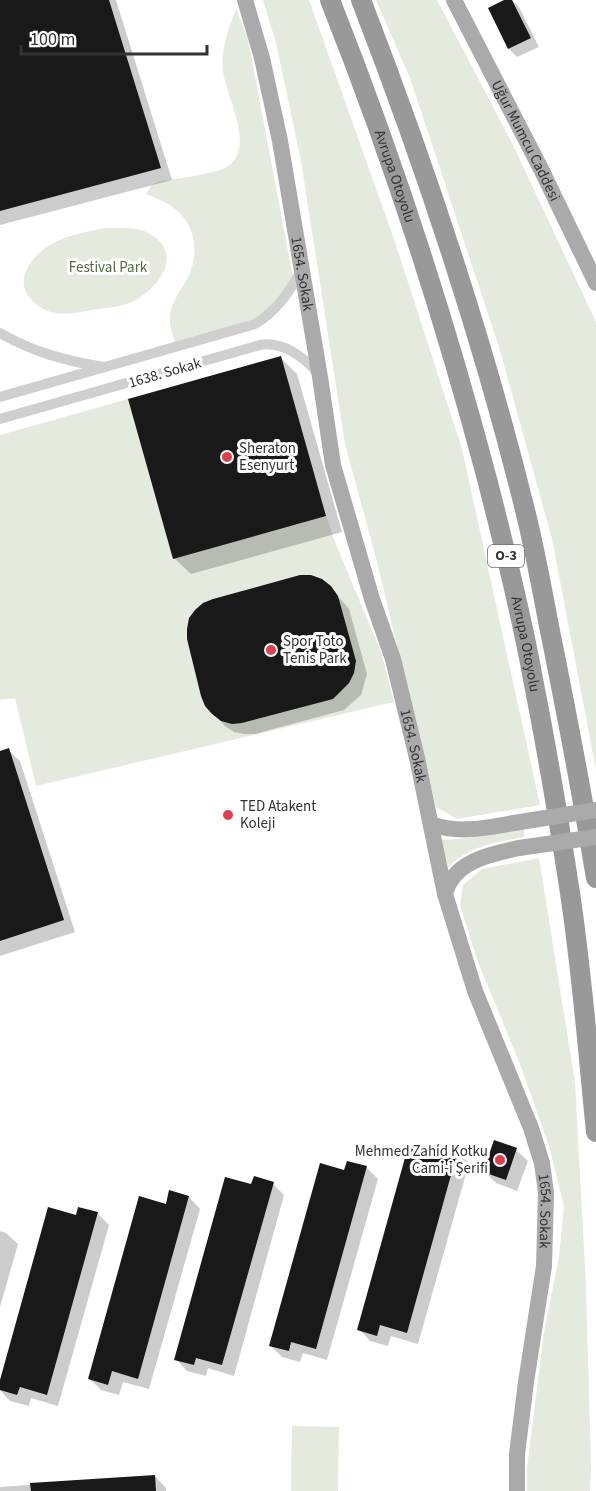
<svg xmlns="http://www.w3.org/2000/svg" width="596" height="1491" font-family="'Source Sans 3',sans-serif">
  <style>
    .green { fill: #e5eade }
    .shadow { fill: #0003 }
    .building { fill: #191919 }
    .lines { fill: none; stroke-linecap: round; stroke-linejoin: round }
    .street { stroke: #cfcfcf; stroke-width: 10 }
    .primary { stroke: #aaa; stroke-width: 16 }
    .highway { stroke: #999; stroke-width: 20 }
    .primary-bridge { stroke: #aaa; stroke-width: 16 }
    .poi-dot { fill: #de3f4b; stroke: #fff; stroke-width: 2 }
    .labels { text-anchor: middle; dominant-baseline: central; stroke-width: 6; stroke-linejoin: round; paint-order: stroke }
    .shield { fill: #fff; stroke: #707070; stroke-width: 1.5 }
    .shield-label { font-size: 14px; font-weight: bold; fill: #323232 }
    .street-label { font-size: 15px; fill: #323232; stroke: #fff }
    .park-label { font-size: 15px; fill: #556c40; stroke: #fff }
    .poi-label { font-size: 15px; fill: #323232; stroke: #fff; text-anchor: start }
  </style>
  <rect width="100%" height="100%" fill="#fff"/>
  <!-- green -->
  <path class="green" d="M263 0H309L395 242 462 449 540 805 457 819 436 807 377 562 345 444 301 161 276 43Z
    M376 0H437L513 145 596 322V770L552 539 499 347 410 78Z
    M236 9 248 39 294 283 268 315 176 347C173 336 169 326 170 315 172 300 182 289 188 277 200 254 195 224 175 209 167 202 156 198 146 194L152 185 158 182C176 178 210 175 225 168 258 150 226 98 223 71 220 49 229 28 236 9Z
    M107 228C119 228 133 227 144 231 184 248 164 284 136 300 124 307 105 308 91 310 68 315 45 318 29 297 23 289 22 280 26 271 40 240 77 233 107 228Z
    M128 399 173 558 326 516 335 542 381 652 394 702 36 786 15 698 0 700V435Z
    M524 829V837C494 843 471 845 448 867L442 840 468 838Z
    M539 858 575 1082 586 1286 591 1467 590 1491H527V1468L544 1332 559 1257 564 1206 549 1146 520 1064 478 962 460 906 463 885 482 869Z
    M292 1426 339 1427 338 1491H291Z"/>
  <!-- shadow -->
  <path class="shadow" d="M0 0H116L172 180 0 225Z
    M508 0H512L519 7 539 47 517 57 509 49 490 9Z
    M281 358 297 374 342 532 191 574 174 558Z
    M330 587 349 609 367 674 361 695 344 710 255 734H244L234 732 225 726 213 713Z
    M8 750 20 761 75 932 0 956V752Z
    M516 1150 528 1161 517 1191 496 1183 484 1171Z
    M457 1152 469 1163 418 1344 391 1336 388 1346 370 1341 359 1329 436 1156Z
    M366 1167 378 1179 327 1360 303 1353 300 1362 282 1357 270 1345 346 1172Z
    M273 1184 284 1195 234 1376 208 1368 206 1376 187 1371 176 1359 252 1186Z
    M189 1197 200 1209 149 1389 123 1382 119 1395 101 1390 90 1379 167 1205Z
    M98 1214 109 1225 58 1406 31 1398 29 1406 10 1401 0 1390V1385L77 1216Z
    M0 1231 6 1233 18 1244 0 1307Z
    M155 1476 166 1488V1491H0V1487Z"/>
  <!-- building -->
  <path class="building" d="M0 0H109L161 168 0 211Z
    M504 0H512L531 38 508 49 488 8Z
    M281 356 326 516 173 559 128 399Z
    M300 575H311L322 579 331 586 338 596 356 661 354 673 349 683 333 699 242 723 232 724 221 721 212 714 205 706 201 696 187 639V629L189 618 195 610 203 603 213 599Z
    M9 748 64 920 0 941V751Z
    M494 1140 517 1148 506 1180 483 1172Z
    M438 1144 458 1150 407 1333 380 1325 377 1336 357 1330 408 1147 435 1155Z
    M347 1161 367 1166 316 1349 291 1342 289 1351 269 1346 320 1163 344 1170Z
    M254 1176 274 1182 222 1365 196 1358 194 1365 174 1360 225 1177 251 1184Z
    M169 1190 189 1196 138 1379 112 1371 108 1385 88 1379 139 1196 166 1204Z
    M48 1207 76 1215 78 1207 98 1212 47 1395 20 1387 17 1395 0 1390V1380Z
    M155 1475 156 1491H31L30 1483Z"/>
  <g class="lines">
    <!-- street -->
    <path class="street" d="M0 333C33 352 66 361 104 367
      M0 397 255 324C277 311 290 291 302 269
      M0 419 260 345C282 341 305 357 318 374"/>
    <!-- primary -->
    <g class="primary">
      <path id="s1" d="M245 0 262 58 280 141 320 377 333 465 372 599 393 659 417 758 445 894 475 991 531 1128 542 1163 546 1193 544 1266 526 1382 517 1454V1491"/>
      <path id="s2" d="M454 0 541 169 596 283"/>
      <path d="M431 824C459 834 485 828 514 823"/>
      <path d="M445 894C453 861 491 854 519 848"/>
    </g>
    <!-- highway -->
    <g class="highway">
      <path id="s3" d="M330 0C392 156 444 316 487 479 504 545 521 612 533 679 547 750 559 821 570 893 582 972 588 1052 596 1132"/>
      <path d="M361 0C426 168 483 339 526 514 535 551 542 589 549 626 566 710 582 793 596 878"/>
    </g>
    <!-- primary-bridge -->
    <path class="primary-bridge" d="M514 823 596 810
      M519 848 596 837"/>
  </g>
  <!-- markers -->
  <g class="poi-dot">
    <circle cx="227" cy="457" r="6"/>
    <circle cx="271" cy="650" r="6"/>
    <circle cx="228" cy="815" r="6"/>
    <circle cx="500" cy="1160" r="6"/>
  </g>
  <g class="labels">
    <!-- shield labels -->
    <rect class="shield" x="488" y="545" width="36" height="22" rx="4.5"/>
    <g class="shield-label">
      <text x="506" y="556">O-3</text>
    </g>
    <!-- street labels -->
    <g class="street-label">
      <text stroke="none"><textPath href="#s2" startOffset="158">Uğur Mumcu Caddesi</textPath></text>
      <text stroke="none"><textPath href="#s3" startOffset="188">Avrupa Otoyolu</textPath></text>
      <text stroke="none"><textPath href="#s1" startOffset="280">1654. Sokak</textPath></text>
      <text transform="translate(165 373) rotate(-16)">1638. Sokak</text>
      <text stroke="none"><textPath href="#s3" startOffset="674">Avrupa Otoyolu</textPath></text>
      <text stroke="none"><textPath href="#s1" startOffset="766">1654. Sokak</textPath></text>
      <text stroke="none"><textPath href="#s1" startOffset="1252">1654. Sokak</textPath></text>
    </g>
    <!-- park labels -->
    <g class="park-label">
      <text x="108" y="267">Festival Park</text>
    </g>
    <!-- poi labels -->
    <g class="poi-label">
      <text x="239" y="448">Sheraton<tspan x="239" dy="17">Esenyurt</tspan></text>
      <text x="283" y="641">Spor Toto<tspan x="283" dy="17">Tenis Park</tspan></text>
      <text x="240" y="806">TED Atakent<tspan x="240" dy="17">Koleji</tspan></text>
      <text x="488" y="1151" text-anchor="end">Mehmed Zahid Kotku<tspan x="488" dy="17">Cami-i Şerifi</tspan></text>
    </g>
  </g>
  <!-- scale -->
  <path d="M21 45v9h186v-9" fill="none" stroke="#323232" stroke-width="3"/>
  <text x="30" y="45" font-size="18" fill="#323232" stroke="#ffffff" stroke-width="4.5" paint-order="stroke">100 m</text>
</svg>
